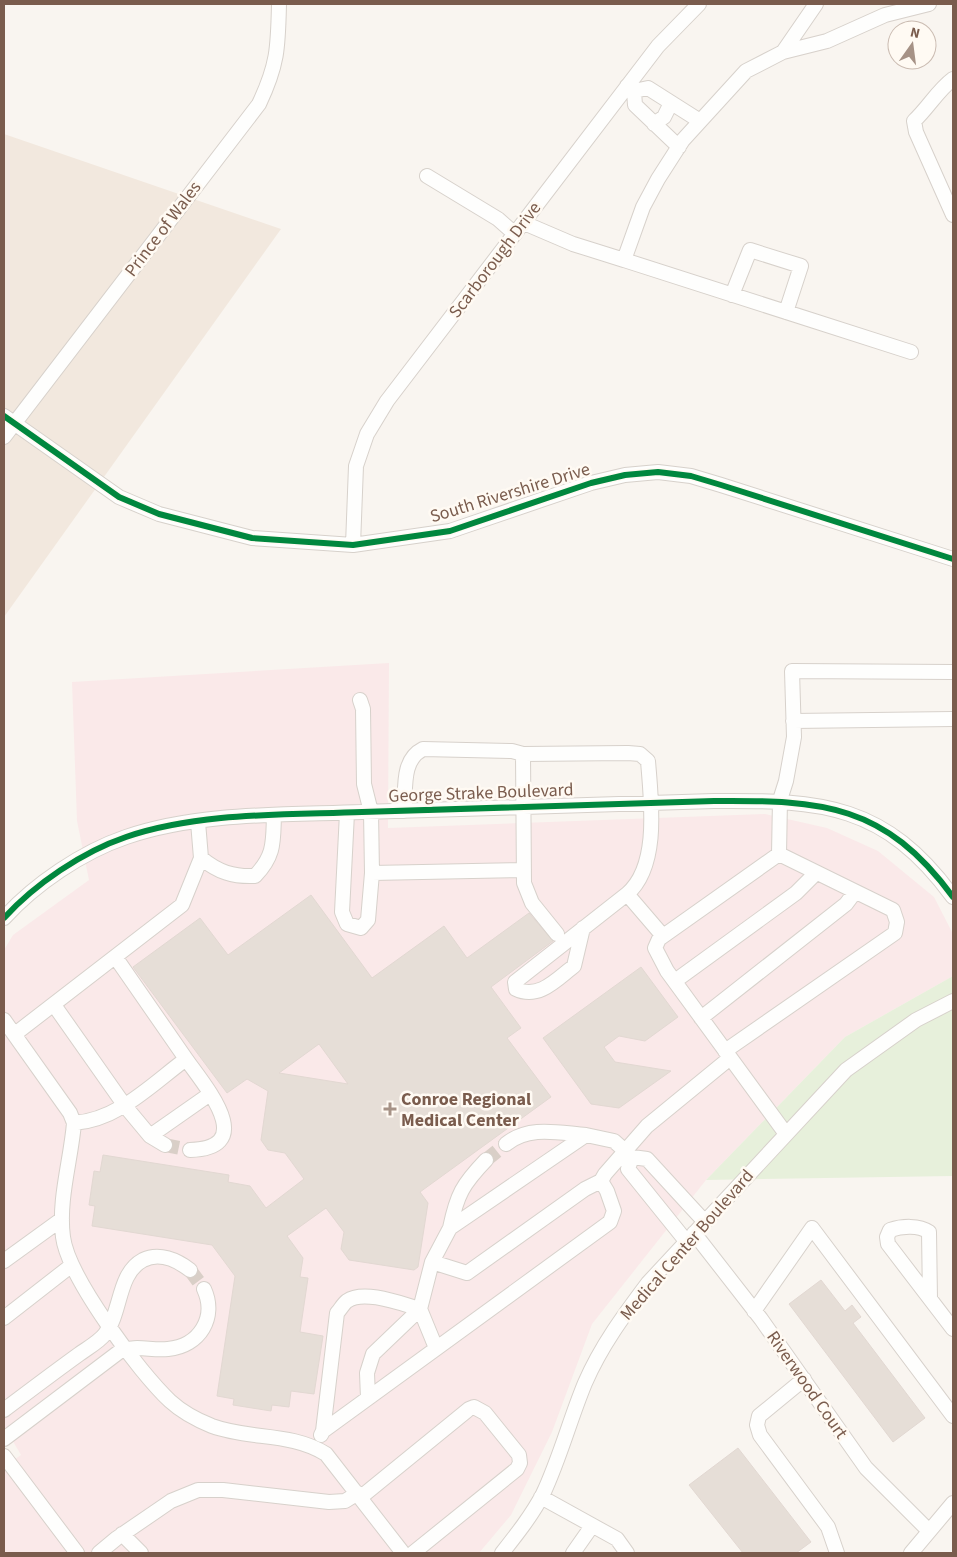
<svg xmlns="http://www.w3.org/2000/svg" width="957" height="1557" font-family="'Source Sans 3',sans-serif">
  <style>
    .residential { fill: #f2e8de }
    .medical { fill: #fae9e9 }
    .green { fill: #e7f0db }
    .building { fill: #e6ded7; stroke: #e2d8d2; fill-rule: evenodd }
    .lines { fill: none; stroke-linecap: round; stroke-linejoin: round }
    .minor-tunnel { stroke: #d9cfc7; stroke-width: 14; stroke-dasharray: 14 7; stroke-linecap: butt }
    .minor-casing { stroke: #d7d1cb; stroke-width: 16 }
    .minor { stroke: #fefefd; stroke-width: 14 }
    .cycleway-casing { stroke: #fffaf3; stroke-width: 9 }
    .cycleway { stroke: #00873e; stroke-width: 6 }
    .poi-dot { fill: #a69286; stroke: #fffaf3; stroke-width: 2 }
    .labels { text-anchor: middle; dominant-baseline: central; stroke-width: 5; stroke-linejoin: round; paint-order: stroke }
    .street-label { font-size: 18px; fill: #7a5c4d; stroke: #fffaf3 }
    .poi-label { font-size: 18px; font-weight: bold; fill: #7a5c4d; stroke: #fffaf3; text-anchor: start }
  </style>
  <rect width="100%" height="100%" fill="#f9f5f0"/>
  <!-- residential -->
  <path class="residential" d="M4 134 281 229 4 617Z"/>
  <!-- medical -->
  <path class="medical" d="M389 663 388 828 765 814 827 828 878 851 934 897 953 934V976L845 1037 706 1180 592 1324 552 1432 511 1515 479 1553H4V1467L21 1455 4 1426V950L13 935 89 880 77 821 72 682Z"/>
  <!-- green -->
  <path class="green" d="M953 976V1176L706 1180 845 1037Z"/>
  <!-- building -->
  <path class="building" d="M311 895 372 978 444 926 467 958 529 913 553 941 491 987 521 1028 507 1038 551 1097 420 1192 428 1203 418 1267 414 1270 349 1260 341 1249 344 1232 326 1208 287 1236 303 1258 300 1277 308 1278 300 1332 323 1336 314 1394 291 1391 289 1407 272 1405 271 1411 233 1405 234 1399 217 1396 235 1276 212 1245 92 1226 95 1206 89 1205 94 1171 100 1172 103 1155 229 1175 228 1182 250 1186 266 1208 304 1179 285 1153 268 1150 261 1140 268 1091 247 1079 227 1093 133 967 200 918 228 955ZM319 1044 348 1084 279 1073Z
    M641 967 678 1017 645 1041 619 1036 604 1047 615 1062 671 1071 619 1108 591 1104 543 1038Z
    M821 1280 845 1311 852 1305 861 1317 853 1323 925 1418 893 1442 789 1304Z
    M738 1448 811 1542 796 1553H743L689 1485Z"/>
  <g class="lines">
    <!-- minor-tunnel -->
    <path class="minor-tunnel" d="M165 1145 190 1150
      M486 1160 506 1144
      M190 1270 204 1289"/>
    <!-- minor casing -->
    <g class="minor-casing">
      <path id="minor" d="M783 52 816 4
        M953 79C938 90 928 108 914 121L916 132 953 215
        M627 86 634 91 648 88 700 121
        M634 91 635 105 679 147
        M654 124 664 117 671 103
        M427 176 498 219 515 234
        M524 223 573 244 624 260 643 207 658 179 683 140 746 71 783 52 827 41 885 15 929 4
        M624 260 911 352
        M732 295 750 250 801 266 786 312
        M4 416 119 497 159 514 252 538 353 545 450 531 591 483 625 475 658 472 691 476 721 485 953 559
        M4 437 259 104C278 64 278 47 279 4
        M353 545 356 466 367 434 387 401 658 46 699 4
        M793 721 953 719
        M404 811C406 789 401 760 423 749L512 751 523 754
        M347 813 342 912 347 924 361 928 368 920 372 873 371 812 364 784 363 709 360 700
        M201 858C218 872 233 877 255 876 275 855 273 842 274 815
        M372 873 524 870
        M4 918C35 884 82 852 126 837 199 812 286 815 362 812 480 808 597 804 714 801 822 800 885 804 953 897
        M583 928 574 966C557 979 539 1000 516 989L515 982 627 894
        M557 934 532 903 524 883 523 754 628 753 640 754 648 761C651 800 660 866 627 894L663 936
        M675 981 796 893 816 873
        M54 1005 125 1106 150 1136 165 1145
        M701 1018 846 904 855 892
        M4 1020 70 1113 74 1123C71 1160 58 1200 63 1237 68 1277 139 1372 170 1401 182 1412 197 1420 212 1426 250 1440 291 1432 326 1454L403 1553
        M15 1034 182 905 201 858 198 822
        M725 1051 895 933 897 922 893 910 779 854
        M186 1059C205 1086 259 1148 190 1150
        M74 1123C118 1120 151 1085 186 1059L116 958
        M786 1134 667 971 655 948 659 939 779 854 780 800 786 781 794 737 792 671 953 672
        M150 1136 210 1094
        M506 1144C529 1125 559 1133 586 1135
        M632 1157 628 1169 686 1241
        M450 1228C457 1194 463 1184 486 1160
        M694 1233 761 1319 866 1468 928 1530
        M4 1261 62 1219
        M432 1262 467 1273 585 1189 601 1181
        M930 1299 929 1232C919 1225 902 1226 890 1230L887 1237 888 1244 953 1329
        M754 1311 812 1228 953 1416
        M4 1318 72 1265
        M804 1379 759 1416 757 1425 760 1435 828 1527 837 1553
        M368 1398 367 1373 373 1354 420 1309 436 1348
        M4 1410C28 1392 53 1373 78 1355 86 1349 99 1342 105 1334 122 1312 117 1274 143 1260 159 1252 177 1260 190 1270
        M323 1431 337 1313C340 1310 343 1304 347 1301 364 1289 402 1304 420 1309L432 1262 450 1228 586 1135 614 1141 632 1157 647 1159 704 1221
        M321 1435 323 1431 610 1222 614 1211 607 1191 601 1181 605 1174 647 1126 730 1058
        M4 1439 119 1352C136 1344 150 1351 168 1349 200 1346 217 1317 204 1289
        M4 1456 77 1553
        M361 1497 469 1409 474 1407 485 1413 519 1455 520 1463 517 1469 413 1553
        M541 1497 617 1539 627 1553
        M122 1534 141 1553
        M99 1553 117 1538 171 1501 198 1490H223L329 1502 345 1501 358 1493
        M502 1553C517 1534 532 1515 543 1494 560 1458 570 1419 585 1383 601 1346 624 1315 648 1283L846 1070 916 1020 953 1001
        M573 1553 592 1526
        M911 1553 953 1503"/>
    </g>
    <!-- minor -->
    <use href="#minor" class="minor"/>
    <!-- cycleway casing -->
    <g class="cycleway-casing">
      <path id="cycleway" d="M4 416 119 497 159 514 252 538 353 545 450 531 591 483 625 475 658 472 691 476 721 485 953 559
        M4 918C35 884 82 852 126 837 199 812 286 815 362 812 480 808 597 804 714 801 822 800 885 804 953 897"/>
    </g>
    <!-- cycleway -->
    <use href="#cycleway" class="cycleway"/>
  </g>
  <!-- markers -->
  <path class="poi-dot" d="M387.5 1101.5h5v5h5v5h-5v5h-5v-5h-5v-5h5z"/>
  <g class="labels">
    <!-- street labels -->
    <g class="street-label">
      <text transform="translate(163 229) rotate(-53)">Prince of Wales</text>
      <text transform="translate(495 260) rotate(-53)">Scarborough Drive</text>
      <text transform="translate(510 493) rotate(-17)">South Rivershire Drive</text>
      <text transform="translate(481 793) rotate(-2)">George Strake Boulevard</text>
      <text transform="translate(687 1245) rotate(-49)">Medical Center Boulevard</text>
      <text transform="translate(807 1385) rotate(55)">Riverwood Court</text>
    </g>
    <!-- poi labels -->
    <g class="poi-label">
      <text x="401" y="1099">Conroe Regional<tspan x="401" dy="21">Medical Center</tspan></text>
    </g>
  </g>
  <!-- border -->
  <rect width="957" height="1557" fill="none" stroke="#7a5c4d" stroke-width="10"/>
  <!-- north arrow -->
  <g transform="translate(912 45) rotate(14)"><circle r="24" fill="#fffaf3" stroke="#cabbb1"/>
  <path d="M0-4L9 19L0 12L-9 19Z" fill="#a69286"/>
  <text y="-8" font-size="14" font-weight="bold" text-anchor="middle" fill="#7a5c4d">N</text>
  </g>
</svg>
